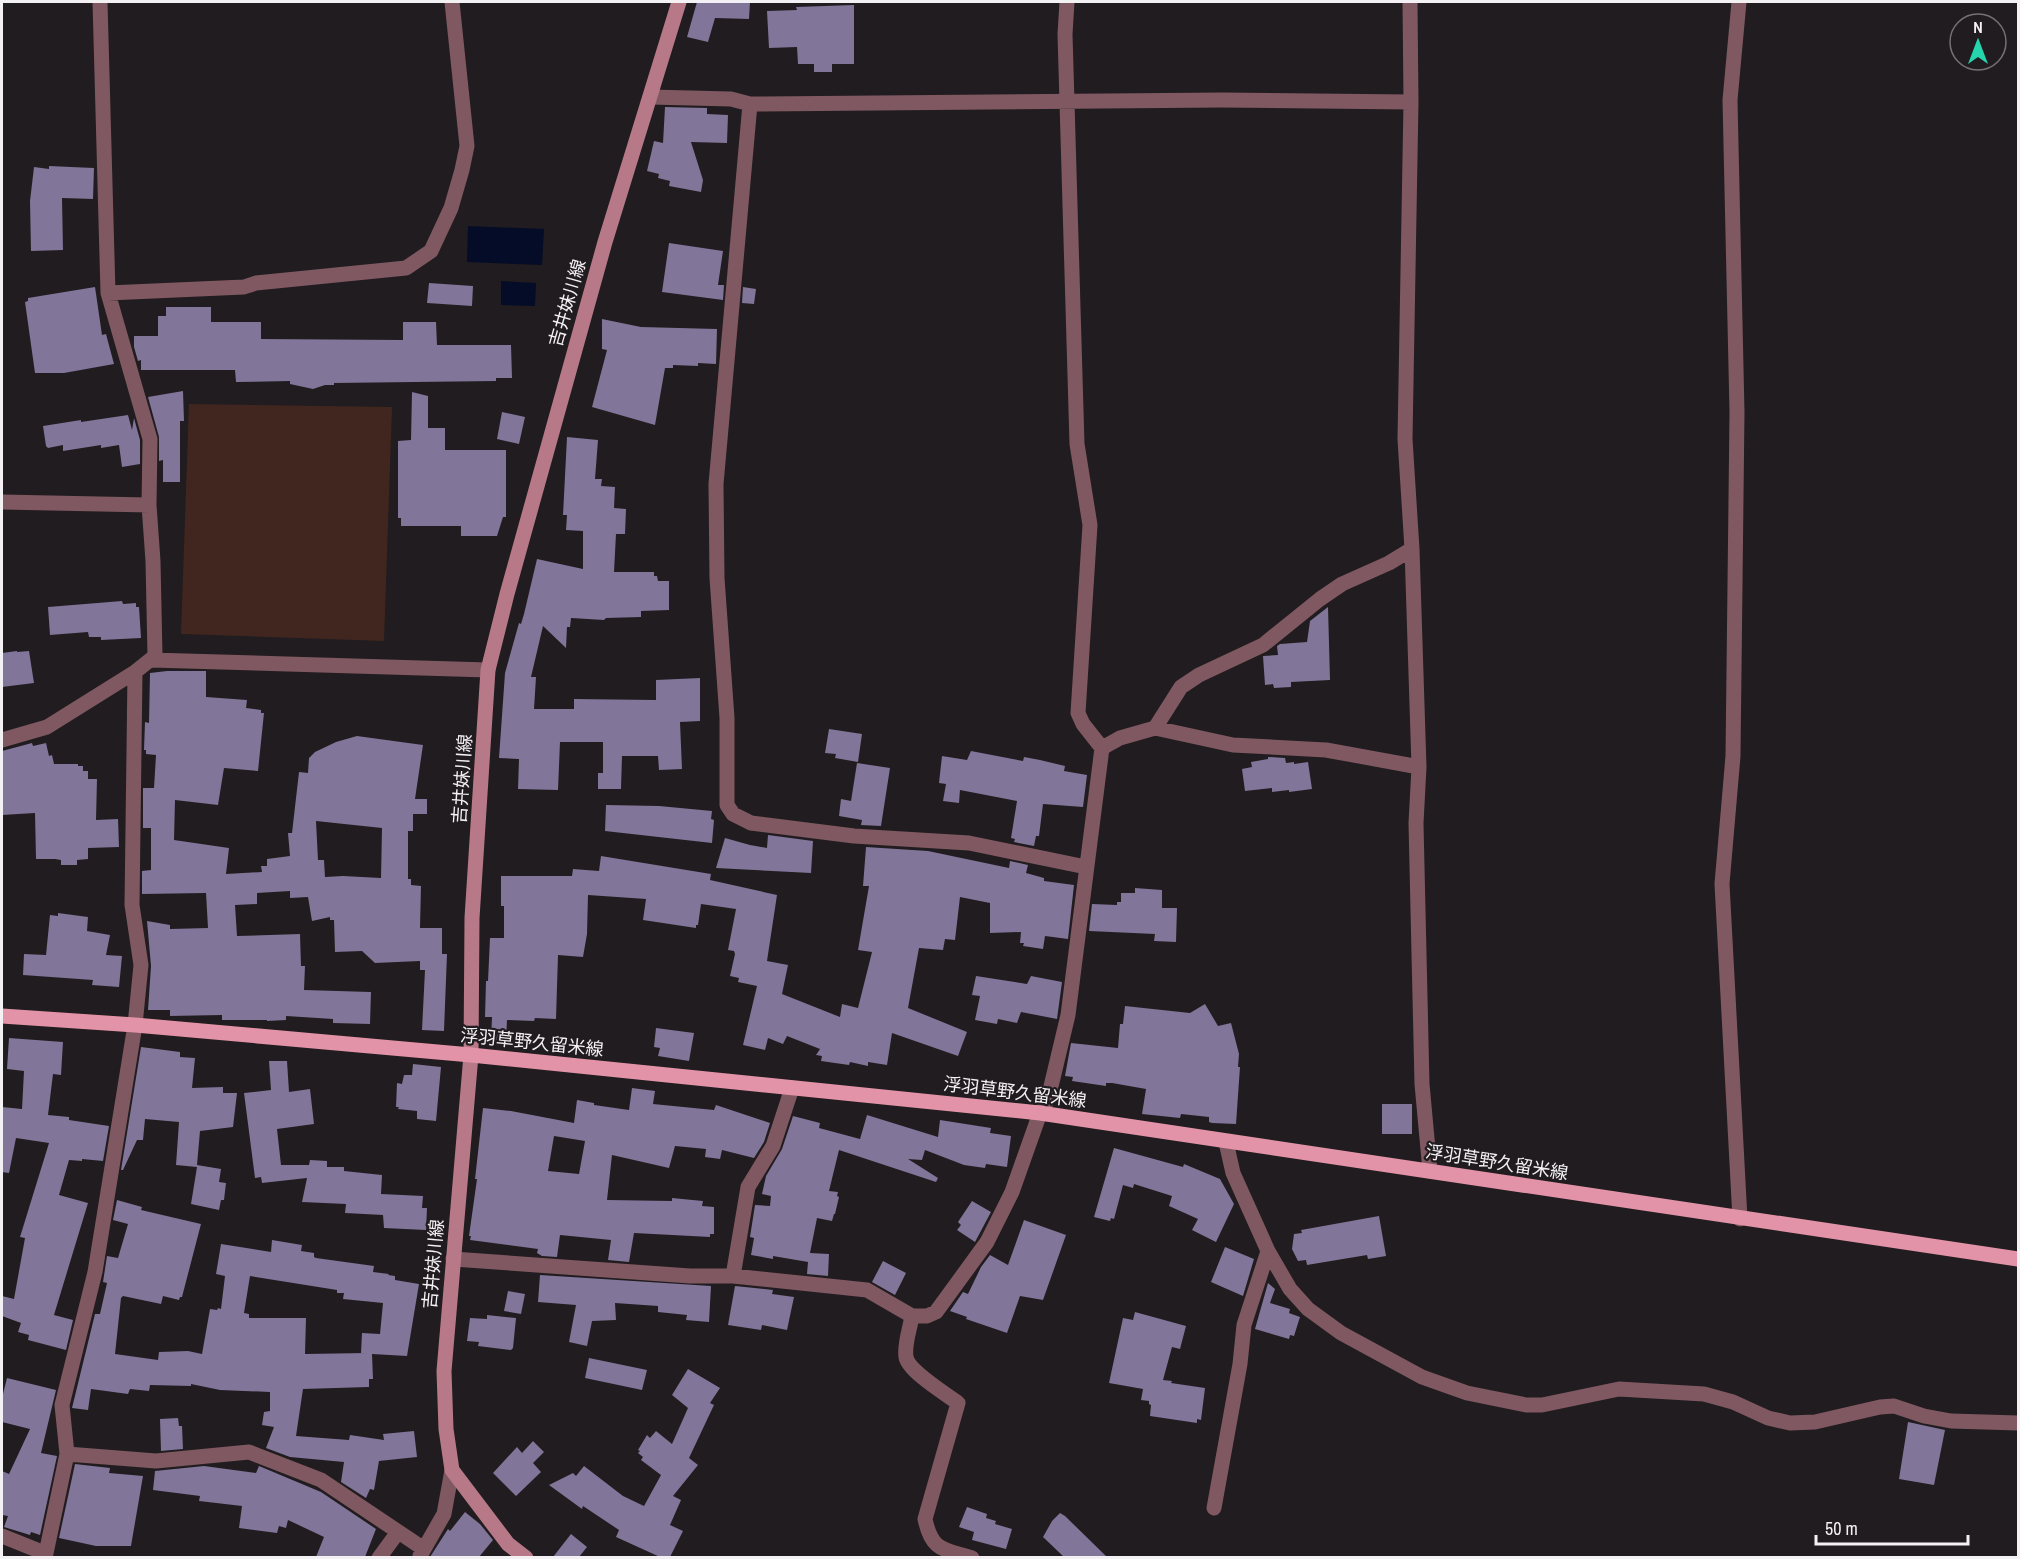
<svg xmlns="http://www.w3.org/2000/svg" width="2020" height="1559" font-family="'Archivo Narrow','Noto Sans JP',sans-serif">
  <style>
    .green { fill: #41261f }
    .water { fill: #050c27 }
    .building { fill: #817599; fill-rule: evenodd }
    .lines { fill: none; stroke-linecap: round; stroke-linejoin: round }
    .minor { stroke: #7f5861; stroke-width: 15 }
    .secondary { stroke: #b77988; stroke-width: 15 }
    .primary { stroke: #e393a7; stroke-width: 15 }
    .labels { text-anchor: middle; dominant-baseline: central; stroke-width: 4.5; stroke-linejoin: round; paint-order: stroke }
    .street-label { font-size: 18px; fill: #f4f1f4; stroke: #201c1f }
  </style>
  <rect width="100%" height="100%" fill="#201c1f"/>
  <!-- green -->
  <path class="green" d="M189 404 392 407 384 641 181 634Z"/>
  <!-- water -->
  <path class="water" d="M468 226 544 229 542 265 467 262Z
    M501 281 536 283 535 306 501 305Z"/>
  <!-- building -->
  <path class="building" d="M697 2H750L749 19 715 18 708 42 687 37Z
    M854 5V64H832V72H814V64H798L797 47 769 48 767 11 797 10 796 7Z
    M665 107 707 108V114L728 115 727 143 691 142 703 180 701 192 669 186 670 181 658 178 659 174 647 171 654 141 663 143Z
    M49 166 94 168 93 199 62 198 63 250 31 251 30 201 34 167 49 169Z
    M669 243 723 251 718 285H724L723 300 662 292Z
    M429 283 473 286 472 306 427 303Z
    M95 287 102 335 106 334 114 364 64 373H35L25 302 28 301V298Z
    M743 287 756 289 754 304 742 303Z
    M166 307H211V322H261V339L403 340V322H436L437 345H511L512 378H496V381L334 383V385H325L313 389 290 384V381L236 382 235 370H141V360L138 361 134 347V336H158V316H166Z
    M602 319 641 327 717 329 716 364 698 363V366L673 365V368H665L655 425 592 407 607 350 602 349Z
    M183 391 184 421H180V482H163V460L159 461V437L148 397Z
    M412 392 428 396V428H445V450H506V517H503L497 536H461V526H401V518H398V441L411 440Z
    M502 412 525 417 519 444 497 439Z
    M128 415 132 430 134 418 140 440V464L122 467 119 445 101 448V445L63 451V445L48 448 46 446 43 426 81 420V422Z
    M567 437 598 440 595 479H602L601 486 615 487 614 508 626 509 625 534H616L614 572H654V576H657L658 581H669V610L641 611V617L606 618 604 620 571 618 570 627H567L566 648 543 626 531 677H536L534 709H574V699L656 700V680L700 678V721L680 722 682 769 659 770 658 756H622L621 789H598V773H603V742H560L558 790 518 789 519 759 499 758 505 673 519 623 521 624 524 614 537 559 583 569V531L566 530 567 515H563Z
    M122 601 123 604 136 603V607H139L141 638 101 640V637H89L88 632 50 635 48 607Z
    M1328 607 1330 680 1291 682V687L1274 688 1273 684 1265 685 1263 656 1278 655 1277 646 1280 644 1307 642 1310 621Z
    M17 651V652L29 651 34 683 2 687V653Z
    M167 671H206V697L247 700 246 708 261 710V713H264L258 771 224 768 218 805 175 800 174 840 229 848 226 874 262 872 261 866H267V859L290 856 288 833H292L299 772 308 773 309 758 315 752 336 742 357 736 423 745 415 799H427V814H413V831H408V879H411V885L421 886 420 928H442V954H447L444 1031 422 1030 425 970H420V961L375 963 362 951 335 952 334 920H330V917L312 921 308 897 290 898V891L257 893V904L235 905 237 936 300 934 301 966H305L304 990 371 992 370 1024 333 1023V1019L286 1016V1020L267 1021V1020H222V1015L170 1016V1010H148L151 966 147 921 170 925V929L208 928 206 893 142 894V871L151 870V828H143V788H154L156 755 146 754V750H144L145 722 149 723 150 673ZM316 821 382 828 381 878 343 876 325 877 324 860H318Z
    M829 729 862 734 858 762 835 758 836 754 825 753Z
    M32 743 33 746 46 743 49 756 52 755 54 764H78V766H83V771H88V779H97L96 820 118 819 119 847 88 848V859L77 860V865H61V860L55 859H36L35 813 2 815V751Z
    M971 751 1023 761 1024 757 1040 760 1065 766 1064 771 1087 775 1083 807 1043 804 1039 836H1036L1034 846 1014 842 1015 839 1011 838 1017 801 960 790 959 803 943 801 946 784 939 783 942 756 967 760Z
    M1268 757 1285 758 1286 763 1294 762V764L1308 762 1312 789 1289 792V790L1272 792V788L1245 791 1242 769 1252 767 1251 762 1268 759Z
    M857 763 890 768 881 826 861 825 862 820 839 816 841 799 851 801Z
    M606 805 659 806 712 811 711 819 714 820 712 843 605 831Z
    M768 835 813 841 811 873 716 868 725 838 750 845 767 848Z
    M866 847 928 851 1009 868 1010 861 1028 865 1026 873 1044 878V881L1074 885 1068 939 1045 936 1043 949 1023 946 1024 943H1020L1021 932 990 933V903L960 897 955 940 945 939 943 950 919 948 908 1008 967 1032 958 1056 892 1033 887 1065 868 1062V1066L850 1062 849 1065 821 1061 822 1056 816 1055 820 1049 787 1036 783 1044 768 1038 765 1050 743 1045 757 986 738 982 739 978 730 976 735 954 734 951 728 950 736 909 701 904 698 925H696V928L643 920 646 899 588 895 587 934 583 957 558 955 556 1019 535 1018 534 1021 507 1020 506 1041 491 1040 492 1017H485L486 981H488L490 938H504V906H501V876H572L573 869 599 871 601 856 711 874 710 880 777 895 767 961 788 965 782 994 840 1017 842 1004 858 1008 872 952 858 950 869 886H863Z
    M1135 888 1162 890V908H1177L1176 942 1154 941 1155 934 1089 931 1092 904 1117 905V902H1121V893H1135Z
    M58 913 88 917 87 931 110 935 106 955 122 956 119 987 92 985 93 980 23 975 24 954 46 955 50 915 58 916Z
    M976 976 1027 984 1031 976 1062 982 1057 1019 1021 1012 1017 1023 998 1019 997 1024 975 1020 980 996 972 995Z
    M1205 1004 1218 1026 1231 1023 1239 1054 1238 1067H1240L1236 1124 1212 1123 1209 1122V1117L1181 1114 1180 1118 1142 1114 1146 1089 1112 1083H1106V1086L1072 1081 1073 1077 1065 1076 1071 1043 1118 1048 1120 1024H1123L1125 1006 1190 1013Z
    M656 1028 694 1033 689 1061 658 1056 660 1048 654 1047Z
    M9 1038 63 1042 61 1075 53 1074 48 1115 69 1117V1120L109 1126 103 1161 82 1159V1161L69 1160 59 1195 88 1203 54 1315 73 1320 66 1350 28 1340 29 1335 18 1332 21 1323 2 1316V1296L14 1299 25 1238 20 1237 49 1143 16 1138 9 1173 2 1172V1107L22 1109 24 1071 7 1069Z
    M141 1047 180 1052V1057L195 1058 192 1088 223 1087V1093H237L233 1127 200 1131 197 1165 221 1169 219 1182 226 1183 224 1200H221L219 1210 191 1204 197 1167 176 1165 179 1122 145 1119 143 1140H137L123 1170H121Z
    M269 1061H287L289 1092 310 1089 314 1124 277 1129 281 1165H309L310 1160 327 1161V1167H344V1171L382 1175 381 1194 423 1196 422 1208H427L426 1230 384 1228 383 1215 345 1213 346 1204 302 1202 307 1178 262 1183 261 1177 255 1178 244 1093 271 1090Z
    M413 1064 441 1067 436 1121 417 1119V1111L398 1109 399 1107H396L397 1083 402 1084 404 1075H412Z
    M632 1088 655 1091 653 1104 714 1110 716 1105 770 1123 764 1142 754 1158 722 1150 720 1159 705 1157 706 1149 675 1146 669 1168 612 1155 607 1200 672 1201V1198L703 1201 702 1206 714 1207V1234H710V1237L634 1233 629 1262 608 1260 611 1240 560 1235 557 1257 542 1256 537 1253 538 1249 470 1240 471 1236H469L477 1179H475L483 1108 511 1111 574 1123 577 1100 594 1103V1105L629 1110ZM554 1136 585 1141 579 1174 548 1171Z
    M1382 1104H1412V1134H1382Z
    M867 1115 938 1137 940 1120 991 1128 990 1133 1011 1136 1007 1167 986 1164 985 1168 964 1165 925 1150 922 1160 908 1159 938 1178 936 1182 839 1150 829 1191 838 1192 837 1196 839 1197 835 1214H834L832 1221 817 1218 810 1253 829 1254 828 1276 807 1274 808 1262 773 1256V1259L751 1255 754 1238 750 1237 755 1205 770 1206 771 1196 762 1194 766 1176 782 1149 793 1116 820 1123 819 1128 860 1139Z
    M1114 1148 1183 1167 1184 1164 1220 1179 1234 1204 1216 1242 1192 1230 1198 1219 1169 1206 1172 1196 1134 1184 1133 1188 1123 1185 1114 1219 1111 1218 1110 1221 1094 1217Z
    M117 1200 142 1207 141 1210 201 1224 182 1297H180L179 1300 163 1296 161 1304 123 1296 121 1298 115 1354 158 1360 159 1352 188 1351 202 1354 210 1309 217 1310 218 1308 221 1309 225 1276 216 1274 221 1244 271 1252 272 1240 302 1245 301 1251 314 1253V1257L316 1258 374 1266 373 1272 389 1274 388 1275 395 1276V1280L419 1284 407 1356 372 1354 373 1379H369V1387L303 1389 296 1436 349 1440 350 1435 384 1440 383 1434 414 1431 417 1457 379 1461 374 1490 370 1489 366 1498 341 1482 344 1462 290 1457 266 1448 274 1427 262 1425 264 1412 270 1411V1392L220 1390 191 1384V1386L150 1385 149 1391 130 1389 128 1394 91 1389 88 1410 72 1408 95 1314H100L107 1283 103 1282 107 1256 118 1258 128 1224 113 1220ZM250 1276 337 1290V1293H344L343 1299 383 1303 380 1334 362 1333 361 1353H367L305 1354 306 1318H249V1314L244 1313Z
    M972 1201 991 1212 975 1242 957 1230 961 1225 958 1222Z
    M1379 1216 1386 1256 1368 1259 1367 1255 1307 1265 1306 1260 1298 1261 1292 1249 1294 1234 1302 1233 1301 1230Z
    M1024 1220 1066 1235 1043 1300 1020 1296 1007 1333 966 1319 967 1317 950 1311 963 1292 968 1294 981 1267 990 1255 1008 1265Z
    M1225 1247 1254 1259 1243 1296 1211 1282Z
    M883 1261 906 1273 895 1295 872 1282Z
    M540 1275 711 1286 709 1322 686 1320 687 1315 658 1312V1306L615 1303 616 1320 592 1321 587 1346 569 1342 576 1305 538 1302Z
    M1268 1283 1275 1289 1270 1303 1290 1309 1289 1313 1300 1317 1294 1336 1290 1335 1289 1339 1255 1329Z
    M735 1286 773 1290 772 1294 794 1297 787 1330 762 1325 761 1330 728 1325Z
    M508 1291 525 1294 521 1314 504 1311Z
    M1135 1312 1186 1326 1180 1349 1172 1347 1163 1380 1172 1381 1171 1383 1205 1388 1201 1420 1197 1419V1423L1150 1416 1151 1405 1149 1404V1401L1141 1400 1143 1389 1109 1383 1123 1318 1133 1320Z
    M487 1315 516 1318 513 1348 511 1350 478 1346 479 1342 467 1341 470 1318 487 1319Z
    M589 1358 647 1370 642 1390 585 1378Z
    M688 1369 720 1388 710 1403 714 1405 689 1458 698 1465 673 1496 681 1500 670 1525 683 1531 670 1557H660L616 1537 619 1530 583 1506 582 1509 549 1485 573 1473 576 1476 584 1466 623 1496 644 1506 661 1475 641 1460 643 1457 638 1453 640 1451 638 1450 647 1435 650 1438 656 1431 672 1444 688 1408 672 1395Z
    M7 1378 56 1390 41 1453 57 1456 40 1535 31 1532 30 1535 4 1527 8 1516 2 1515V1471L9 1474 30 1429 2 1422V1398Z
    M178 1418 179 1426H182L183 1449 161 1451 160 1419Z
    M1908 1422 1945 1430 1934 1485 1899 1479Z
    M533 1441 544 1452 533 1463 541 1472 516 1496 493 1473 517 1447 522 1453Z
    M75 1464 110 1468 109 1473 143 1476 131 1546H96L59 1538Z
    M204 1466 256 1473 259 1466 321 1492 376 1529 365 1557H316L324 1537 288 1520 286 1528 279 1526 277 1533 239 1528 242 1506 199 1501 200 1496 153 1490 155 1471Z
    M967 1507 987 1514 986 1518 996 1521 995 1524 1012 1529 1006 1549 972 1540 974 1532 959 1527Z
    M465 1512 480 1524 493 1540 479 1557H430L448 1529 450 1531Z
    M1060 1513 1065 1516 1107 1557H1064L1043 1537 1052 1521Z
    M571 1534 587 1547 579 1557H553Z"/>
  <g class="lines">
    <!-- minor -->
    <path class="minor" d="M1067 2 1065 34 1077 444 1090 525 1078 713 1083 724 1102 748
      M1739 2 1730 100 1737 412 1733 756 1722 884 1740 1219
      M650 97 731 99 750 104 716 484 717 578 727 718V805L733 814 751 823 854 836 969 843 1086 867
      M750 104 1222 100 1411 102
      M108 293 244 287 256 283 406 268 431 251 451 208 462 170 467 146 452 2
      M2 502 149 505
      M1412 549 1419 767 1416 823 1422 1084 1430 1171
      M151 660 488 670
      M1155 728 1233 745 1326 750 1419 767
      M2 740 47 727 135 672 155 656 153 561 149 505 150 439 108 293 100 2
      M1226 1142 1233 1173 1268 1251 1290 1289 1308 1309 1341 1333 1422 1377 1467 1393 1526 1405H1542L1619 1389 1704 1394 1733 1402 1768 1418 1790 1423 1815 1422 1880 1407 1894 1406 1924 1416 1951 1421 2018 1423
      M453 1259 690 1276H733L867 1290 912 1316H927L936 1312 987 1242 1012 1192 1040 1113 1048 1099 1068 1015 1102 748 1120 738 1155 728 1181 687 1199 675 1263 645 1320 599 1342 584 1389 563 1412 549 1405 439 1411 102 1410 2
      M733 1276 748 1187 773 1146 792 1088
      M912 1316C910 1329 904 1344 906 1357 908 1371 946 1394 958 1403L925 1519C932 1552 944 1549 972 1558
      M67 1454 156 1461 249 1452 321 1480 424 1549
      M1214 1508 1240 1364 1244 1325 1268 1251
      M2 1536 37 1550 46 1552
      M420 1556 444 1514 452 1470
      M45 1558 67 1454 62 1405 95 1272 135 1025 141 965 132 905 135 672
      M379 1558 398 1532"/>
    <!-- secondary -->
    <path class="secondary" d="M526 1558 508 1544 452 1470 446 1429 444 1371 471 1055 472 918 488 670 507 594 605 242 679 2"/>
    <!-- primary -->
    <path class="primary" d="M2 1016 135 1025 471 1055 1040 1113 2018 1259"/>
  </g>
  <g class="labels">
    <!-- street labels -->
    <g class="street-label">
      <text transform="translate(567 303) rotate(-74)">吉井妹川線</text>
      <text transform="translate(462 779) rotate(-86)">吉井妹川線</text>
      <text transform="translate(532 1042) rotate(6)">浮羽草野久留米線</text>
      <text transform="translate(1015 1092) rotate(7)">浮羽草野久留米線</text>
      <text transform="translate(1497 1162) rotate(9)">浮羽草野久留米線</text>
      <text transform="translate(433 1264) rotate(-85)">吉井妹川線</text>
    </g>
  </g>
  <!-- border -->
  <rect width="2020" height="1559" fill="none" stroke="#f4f1f4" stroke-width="6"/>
  <!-- north arrow -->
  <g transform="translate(1978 42)"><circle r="28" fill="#201c1f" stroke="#757174" stroke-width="1.5"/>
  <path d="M0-4.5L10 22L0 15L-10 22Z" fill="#24d5ae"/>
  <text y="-9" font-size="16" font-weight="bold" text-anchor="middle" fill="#f4f1f4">N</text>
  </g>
  <!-- scale -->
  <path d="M1816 1535v9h152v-9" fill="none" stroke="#f4f1f4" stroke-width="3"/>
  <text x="1825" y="1535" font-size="18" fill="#f4f1f4" stroke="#201c1f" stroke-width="4.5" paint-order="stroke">50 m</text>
</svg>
